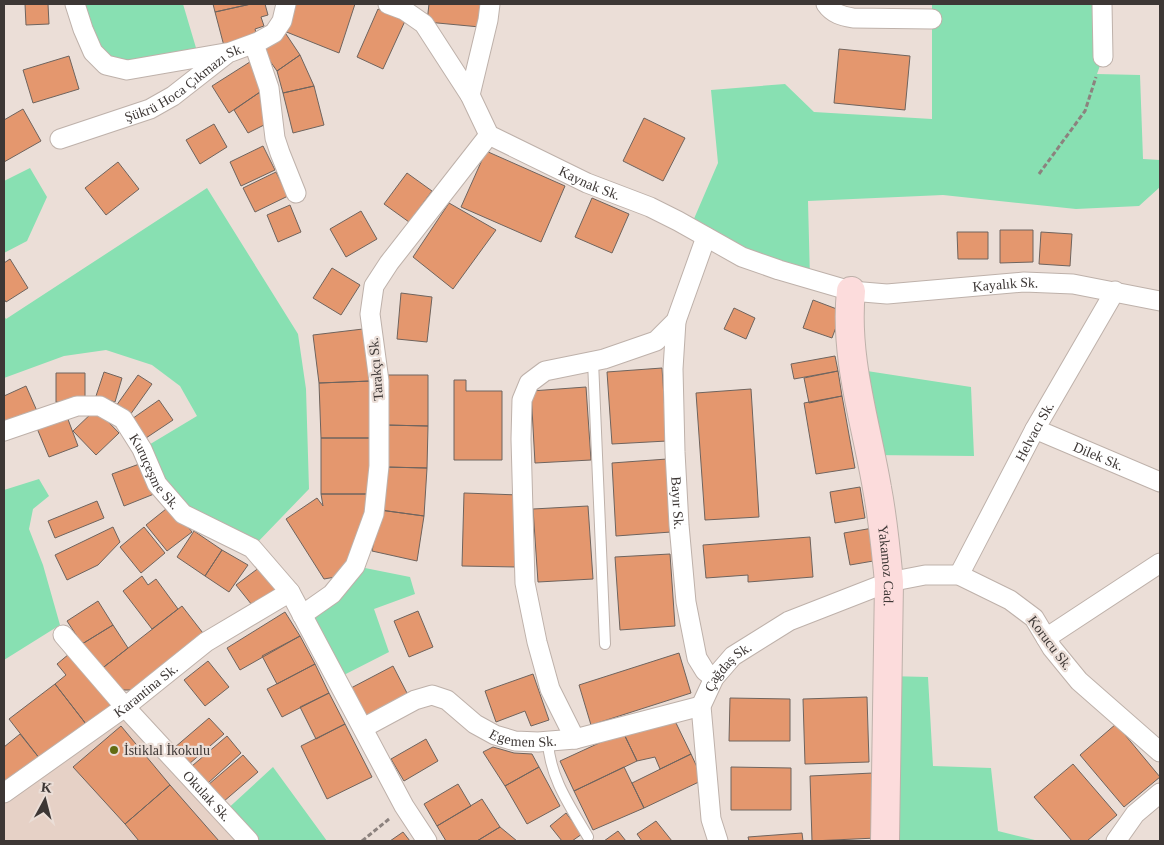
<svg xmlns="http://www.w3.org/2000/svg" width="1164" height="845" font-family="Georgia,serif">
  <style>
    .built { fill: #e6d1c6 }
    .green { fill: #88e0b2 }
    .building { fill: #e4976e; stroke: #6f645e }
    .lines { fill: none; stroke-linecap: round; stroke-linejoin: round }
    .lane-casing { stroke: #beb1aa; stroke-width: 12 }
    .street-casing { stroke: #beb1aa; stroke-width: 21 }
    .secondary-casing { stroke: #beb1aa; stroke-width: 30 }
    .path { stroke: #8c827e; stroke-width: 3; stroke-dasharray: 5 2.5; stroke-linecap: butt }
    .lane { stroke: #fff; stroke-width: 10 }
    .street { stroke: #fff; stroke-width: 19 }
    .secondary { stroke: #fcdcdc; stroke-width: 28 }
    .poi-dot { fill: #616c13; stroke: #ebded7; stroke-width: 2 }
    .labels { text-anchor: middle; dominant-baseline: central; stroke-width: 4.5; stroke-linejoin: round; paint-order: stroke }
    .street-label { font-size: 14px; fill: #3d3735; stroke: #ebded7 }
    .poi-label { font-size: 14px; fill: #3d3735; stroke: #ebded7; text-anchor: start }
  </style>
  <rect width="100%" height="100%" fill="#ebded7"/>
  <!-- built -->
  <path class="built" d="M125 707 249 841H4V793Z"/>
  <!-- green -->
  <path class="green" d="M75 4H183L199 58 106 65Z
    M932 4H1102L1103 57 1097 74 1140 75 1143 159 1160 160V187L1139 206 1076 209 943 195 808 201 810 279 690 228 718 163 711 90 785 84 814 112 932 119Z
    M30 168 47 197 27 241 4 253V181Z
    M207 188 298 334 306 389 309 489 252 548 183 514 142 449 197 416 180 386 152 365 106 350 64 356 4 378V316L6 319Z
    M854 369 971 387 974 456 870 455Z
    M39 479 49 496 33 509 29 529 43 565 60 625 4 660V490Z
    M355 566 410 577 415 594 374 609 389 652 336 679 302 615Z
    M887 676 928 677 933 766 991 768 998 831 1039 841H885Z
    M273 767 327 841H249L223 813Z"/>
  <!-- building -->
  <path class="building" d="M25 4H48L49 24 26 25Z
    M213 4H251L215 12Z
    M251 4H265L268 15 261 17 264 26 255 29 257 37 224 46 215 12Z
    M293 4H355L339 53 284 31Z
    M429 4H482L480 27 427 22Z
    M378 9 405 21 383 69 357 57Z
    M284 31 300 55 277 71 260 47Z
    M839 49 910 56 905 110 834 103Z
    M300 55 314 86 283 93 277 71Z
    M69 56 79 89 33 103 23 70Z
    M253 60 263 90 229 113 212 86Z
    M314 86 324 125 293 133 283 93Z
    M263 90 270 122 248 133 234 110Z
    M23 109 41 141 4 162V120Z
    M644 118 685 138 663 181 623 161Z
    M214 124 227 147 200 164 186 140Z
    M263 146 275 170 241 186 230 162Z
    M486 151 565 186 541 242 461 207Z
    M118 162 139 189 106 215 85 188Z
    M276 172 288 196 255 212 243 188Z
    M407 173 432 191 409 222 384 204Z
    M592 198 629 214 612 253 575 237Z
    M449 203 496 230 453 289 413 257Z
    M290 205 301 232 278 242 267 215Z
    M361 211 377 239 346 257 330 229Z
    M1000 230H1033V262L1000 263Z
    M957 232H988V259H958Z
    M1041 232 1072 234 1070 266 1039 264Z
    M10 259 28 288 6 302 4 299V263Z
    M332 268 360 285 341 315 313 298Z
    M401 293 432 297 427 342 397 339Z
    M813 300 842 311 832 338 803 328Z
    M734 308 755 318 746 339 724 329Z
    M363 329 371 381 319 383 313 335Z
    M835 356 838 371 794 379 791 364Z
    M662 368 667 441 612 444 607 372Z
    M838 371 842 396 809 403 804 378Z
    M104 372 122 378 115 402 96 396Z
    M56 373H85V402H56Z
    M138 375 152 384 130 415 116 406Z
    M386 375H428V426L385 425Z
    M454 380H466V391H502V460H454Z
    M371 381V438H321L319 383Z
    M26 386 37 411 5 424 4 420V396Z
    M586 387 591 460 535 463 531 391Z
    M751 389 759 517 705 520 696 393Z
    M842 396 855 468 816 474 804 403Z
    M159 400 173 420 143 440 129 421Z
    M96 409 119 433 96 455 73 431Z
    M66 414 78 446 49 457 36 426Z
    M385 425 428 426 427 468 385 467Z
    M321 438H371V494H321Z
    M667 459 671 532 616 536 612 463Z
    M142 463 154 494 124 506 112 474Z
    M385 467 427 468 424 516 380 510Z
    M860 487 865 518 835 523 830 492Z
    M464 493 519 495 517 567 462 566Z
    M321 494H371L355 552 341 576 324 579 286 519 317 498 323 506Z
    M97 501 104 518 55 538 48 521Z
    M171 505 192 532 167 551 146 525Z
    M588 506 593 579 538 582 533 509Z
    M380 510 424 516 417 561 372 551Z
    M113 527 120 542 98 565 67 580 55 555Z
    M144 527 165 553 141 573 120 547Z
    M873 528 879 560 850 565 844 533Z
    M194 531 222 550 205 576 177 557Z
    M810 537 813 577 748 582V575L706 578 703 545Z
    M222 550 248 565 229 592 205 576Z
    M670 554 675 626 620 630 615 557Z
    M260 567 279 591 256 610 236 585Z
    M142 576 148 585 156 579 178 609 152 629 123 591Z
    M98 601 113 625 82 644 67 621Z
    M182 606 206 637 138 690H122L100 670Z
    M418 611 433 647 409 657 394 621Z
    M285 612 300 636 240 670 227 648Z
    M113 625 128 648 100 670 82 644Z
    M300 636 315 664 277 684 262 656Z
    M679 653 691 693 591 725 579 685Z
    M69 654 111 705 86 724 55 684 66 675 57 664Z
    M208 661 229 687 205 706 184 680Z
    M315 664 329 693 282 717 267 689Z
    M393 666 408 695 366 717 351 688Z
    M533 674 549 720 531 726 525 711 496 722 485 691Z
    M55 684 86 724 40 759 9 719Z
    M329 693 345 724 316 739 300 707Z
    M867 697 869 762 805 764 803 699Z
    M730 698 790 699V741H729Z
    M209 718 224 734 189 764 174 748Z
    M664 721 676 723 691 754 660 769 655 757 637 761 623 732Z
    M345 724 372 777 327 799 301 746Z
    M1116 724 1160 777 1124 807 1080 755Z
    M121 726 170 785 125 824 73 767Z
    M623 732 637 761 574 791 560 761Z
    M20 734 40 759 4 786V747Z
    M227 736 241 753 207 784 192 766Z
    M426 739 438 761 404 781 391 759Z
    M493 747 514 753 532 754 539 767 505 786 483 752Z
    M691 754 703 780 644 808 632 783Z
    M243 755 258 772 223 802 208 785Z
    M1073 764 1117 815 1087 841H1072L1034 797Z
    M539 767 560 806 527 824 505 786Z
    M624 767 644 808 593 830 574 791Z
    M731 767 791 768V810H731Z
    M873 773 876 838 812 841 810 776Z
    M458 784 471 806 437 826 424 804Z
    M170 785 219 841H139L125 824Z
    M482 799 500 827 477 841H446L437 826Z
    M566 813 582 834 572 841H562L550 826Z
    M656 821 672 841H642L637 834Z
    M500 827 517 841H477Z
    M618 831 626 841H604Z
    M403 832 410 841H390Z
    M802 833 803 841H749L748 837Z"/>
  <g class="lines">
    <!-- lane casing -->
    <g class="lane-casing">
      <path id="lane" d="M593 361 605 644
        M548 742C550 778 570 806 588 837"/>
    </g>
    <!-- street casing -->
    <g class="street-casing">
      <g id="street">
        <path d="M75 4 83 29 93 52 106 65 127 70 225 53"/>
        <path id="s1" d="M388 4 404 10 424 24 470 95 489 135 587 183 650 207 678 221 742 257 779 270 851 291 887 294 1024 282 1073 284 1160 301"/>
        <path d="M826 4C833 14 842 16 853 18L932 19"/>
        <path d="M1102 4 1103 57"/>
        <path d="M254 44 269 88 275 138 280 153 296 193"/>
        <path d="M470 95 488 20 490 4"/>
        <path id="s2" d="M60 139 150 109 173 96 228 53 258 42 274 33 282 21 286 4"/>
        <path id="s3" d="M676 321 673 369 675 452 679 525 686 602 697 658 705 671 714 678"/>
        <path id="s4" d="M1035 429 1160 482"/>
        <path id="s5" d="M4 431 77 406H100L123 419 142 449 157 484 183 514 252 548 290 592 404 806 427 841"/>
        <path id="s6" d="M959 575 1035 429 1115 291"/>
        <path d="M302 615 332 594 355 566 374 514 379 466V381L370 314 374 286 389 263 489 135"/>
        <path id="s7" d="M63 635 125 707 249 841"/>
        <path d="M1046 638 1160 563"/>
        <path id="s8" d="M363 728 415 700 432 695 447 700 475 724 495 735 515 741 538 742 575 739 701 706"/>
        <path d="M575 739 550 689 537 642 525 583 521 439 522 400 529 383 545 371 604 359 656 341 676 321 706 237"/>
        <path id="s9" d="M4 793 125 707 206 642 290 592"/>
        <path id="s10" d="M718 841 711 819 701 706 714 678 733 656 789 621 889 582 925 575H959L1010 600 1034 618 1052 648 1079 681 1160 752"/>
        <path d="M1116 841 1135 814 1160 793"/>
      </g>
    </g>
    <!-- secondary casing -->
    <g class="secondary-casing">
      <g id="secondary">
        <path id="s11" d="M851 291C844 357 866 423 877 488 883 519 886 551 889 582L885 841"/>
      </g>
    </g>
    <!-- path -->
    <path class="path" d="M1039 174 1085 111 1096 77
      M362 841 389 819"/>
    <!-- lane -->
    <use href="#lane" class="lane"/>
    <!-- street -->
    <use href="#street" class="street"/>
    <!-- secondary -->
    <use href="#secondary" class="secondary"/>
  </g>
  <!-- markers -->
  <circle class="poi-dot" cx="114" cy="750" r="5"/>
  <g class="labels">
    <!-- street labels -->
    <g class="street-label">
      <text stroke="none"><textPath href="#s2" startOffset="138">Şükrü Hoca Çıkmazı Sk.</textPath></text>
      <text stroke="none"><textPath href="#s1" startOffset="282">Kaynak Sk.</textPath></text>
      <text stroke="none"><textPath href="#s1" startOffset="721">Kayalık Sk.</textPath></text>
      <text transform="translate(376 369) rotate(-95)">Tarakçı Sk.</text>
      <text stroke="none"><textPath href="#s6" startOffset="162">Helvacı Sk.</textPath></text>
      <text stroke="none"><textPath href="#s4" startOffset="69">Dilek Sk.</textPath></text>
      <text stroke="none"><textPath href="#s5" startOffset="188">Kuruçeşme Sk.</textPath></text>
      <text stroke="none"><textPath href="#s3" startOffset="182">Bayır Sk.</textPath></text>
      <text stroke="none"><textPath href="#s11" startOffset="278">Yakamoz Cad.</textPath></text>
      <text transform="translate(1050 643) rotate(53)">Korucu Sk.</text>
      <text stroke="none"><textPath href="#s10" startOffset="185">Çağdaş Sk.</textPath></text>
      <text stroke="none"><textPath href="#s9" startOffset="175">Karantina Sk.</textPath></text>
      <text stroke="none"><textPath href="#s8" startOffset="181">Egemen Sk.</textPath></text>
      <text stroke="none"><textPath href="#s7" startOffset="216">Okulak Sk.</textPath></text>
    </g>
    <!-- poi labels -->
    <g class="poi-label">
      <text x="124" y="750">İstiklal İkokulu</text>
    </g>
  </g>
  <!-- border -->
  <rect width="1164" height="845" fill="none" stroke="#3d3735" stroke-width="10"/>
  <!-- north arrow -->
  <g transform="translate(45 800) rotate(7)" stroke="#ebded7" stroke-width="4" paint-order="stroke">
  <path d="M0-4L9 19L0 12L-9 19Z" fill="#3d3735"/>
  <text y="-8" font-size="14" font-weight="bold" text-anchor="middle" fill="#3d3735">K</text>
  </g>
</svg>
